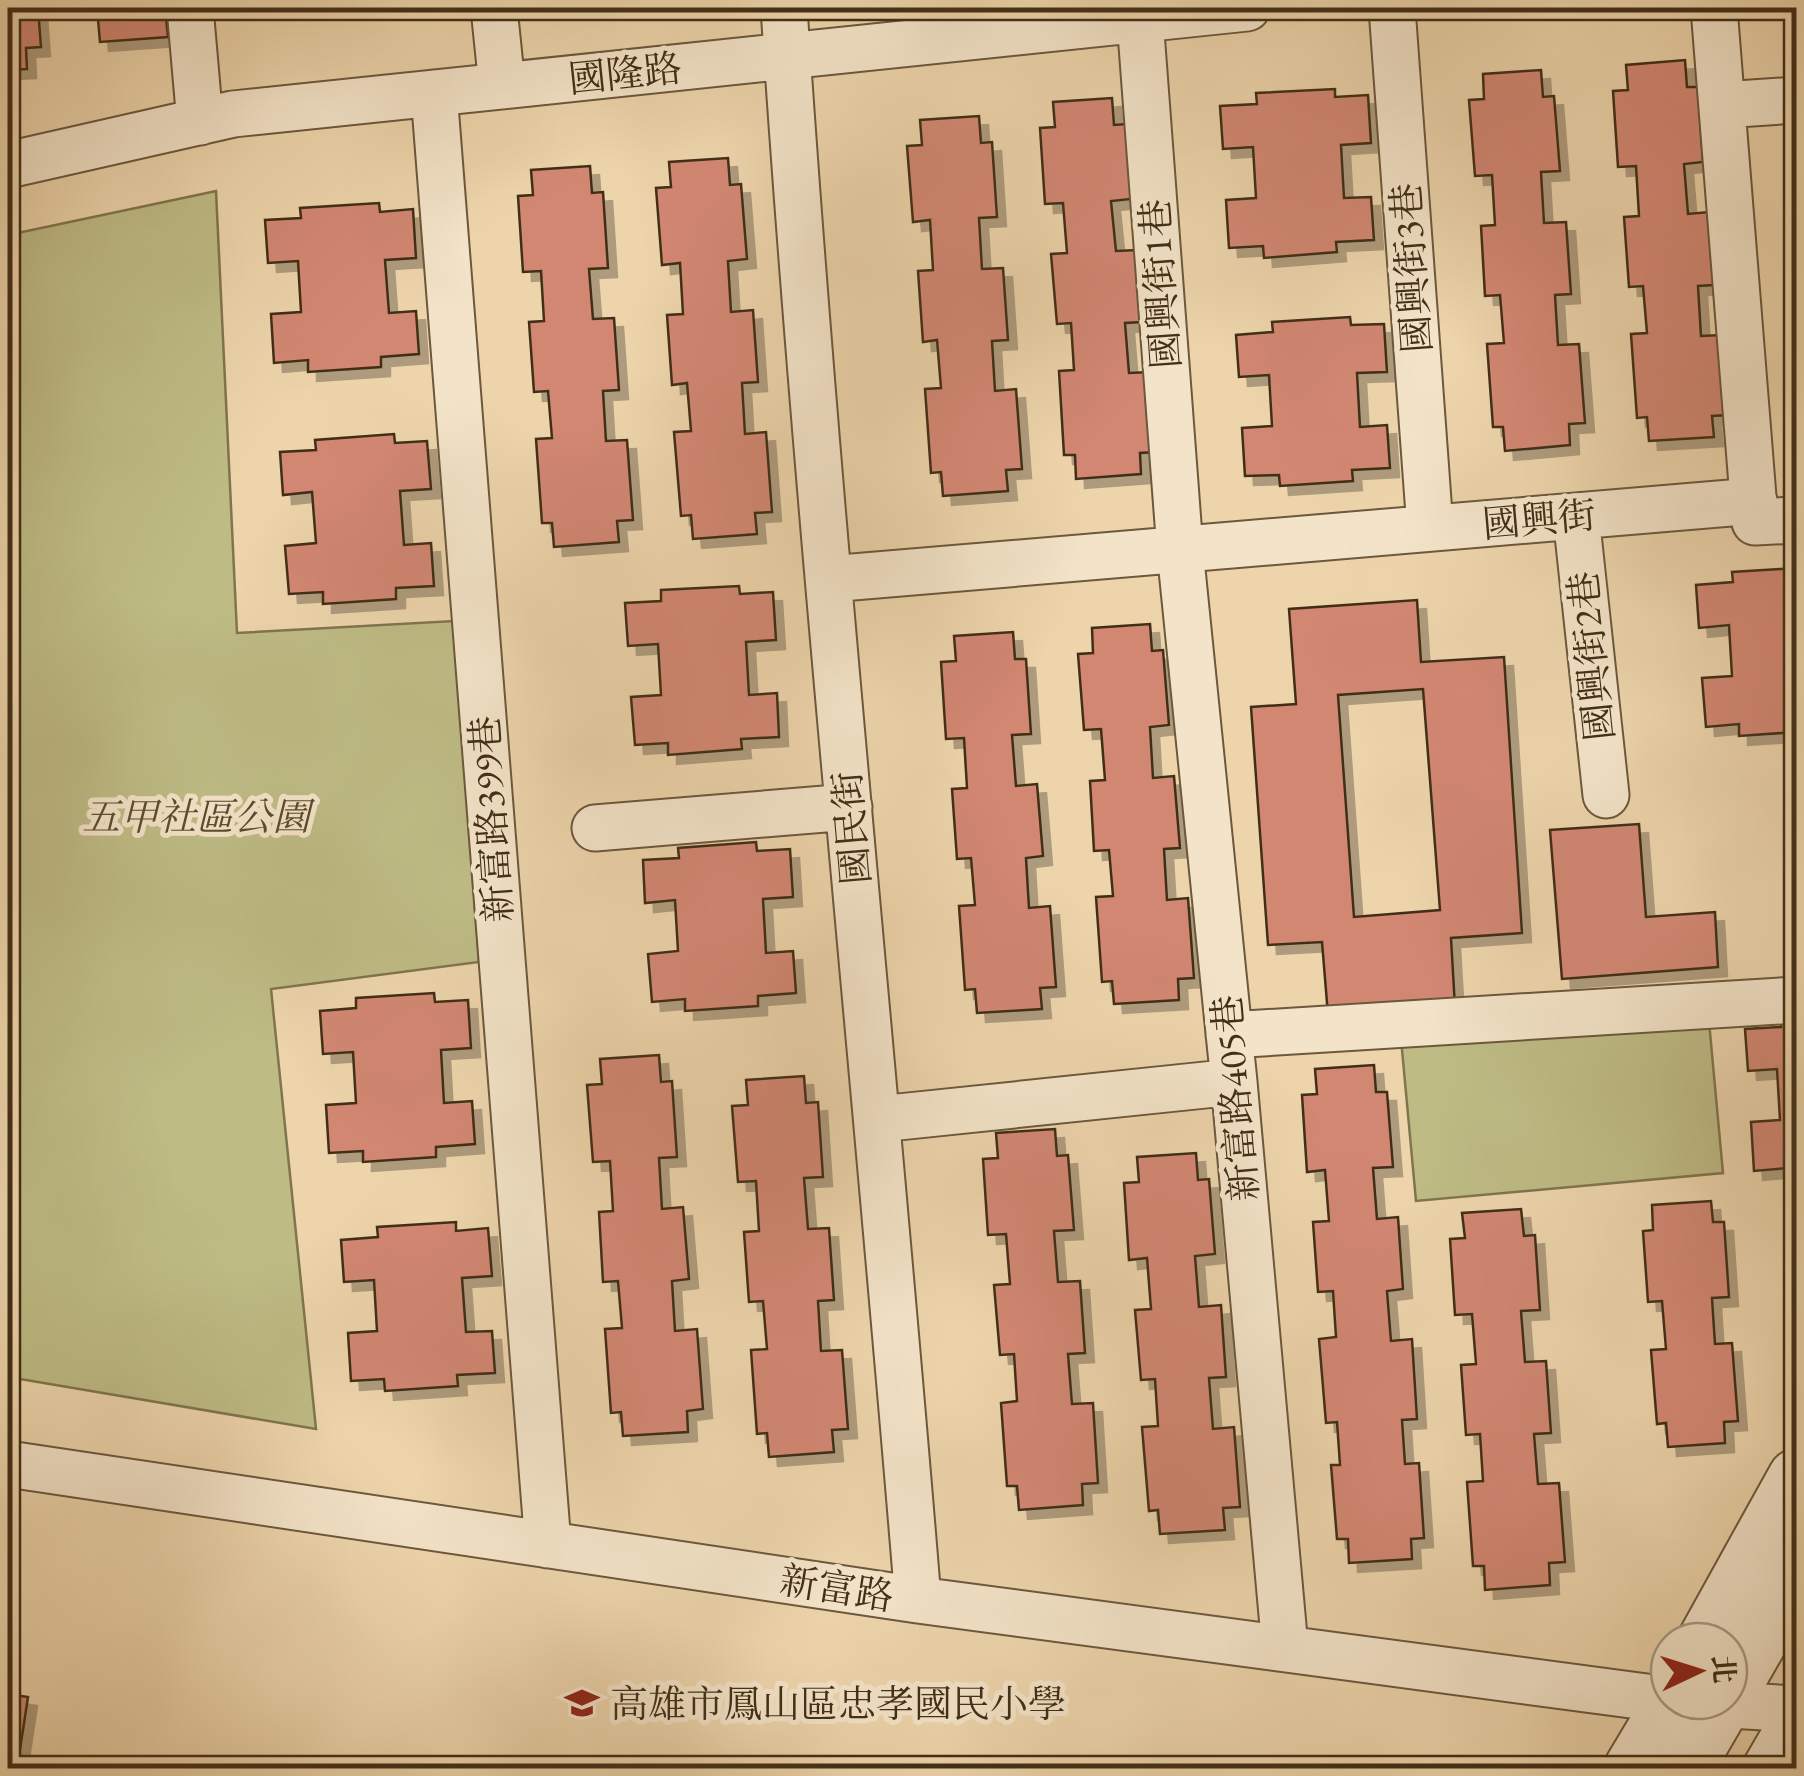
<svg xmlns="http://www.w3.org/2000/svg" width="1804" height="1776" font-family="'EB Garamond','Noto Serif TC',serif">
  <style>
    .green { fill: #bebb85; stroke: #80754e; stroke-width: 2.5 }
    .building { fill: #d28773; stroke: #412f17; stroke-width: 2.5; fill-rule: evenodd; filter: url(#shadow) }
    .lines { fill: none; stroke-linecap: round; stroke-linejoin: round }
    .minor-casing { stroke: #6c583c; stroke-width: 49 }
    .tertiary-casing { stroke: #6c583c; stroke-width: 59 }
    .minor { stroke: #f3e3c8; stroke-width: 45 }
    .tertiary { stroke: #f3e3c8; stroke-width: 55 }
    .labels { text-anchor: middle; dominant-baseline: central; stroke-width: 10; stroke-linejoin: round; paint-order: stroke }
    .street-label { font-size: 38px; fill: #412f17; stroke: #f3e3c8 }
    .park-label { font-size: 38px; font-style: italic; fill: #5a4b2d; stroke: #f3e3c8 }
    .poi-label { font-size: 38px; fill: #412f17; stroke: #f3e3c8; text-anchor: start }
  </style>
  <defs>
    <filter id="shadow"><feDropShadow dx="9" dy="9" stdDeviation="0" flood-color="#0004"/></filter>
  </defs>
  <rect width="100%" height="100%" fill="#edd4ab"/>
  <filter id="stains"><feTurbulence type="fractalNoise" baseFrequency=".002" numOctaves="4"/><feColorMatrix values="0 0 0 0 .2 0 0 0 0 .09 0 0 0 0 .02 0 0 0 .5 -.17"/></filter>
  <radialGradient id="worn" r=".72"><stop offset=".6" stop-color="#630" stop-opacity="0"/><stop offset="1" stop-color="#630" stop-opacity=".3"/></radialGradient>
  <!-- green -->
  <path class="green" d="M216 191 237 633 454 621 479 962 271 989 316 1429 8 1377V235Z
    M1707 1000 1723 1173 1416 1201 1400 1028Z"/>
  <!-- building -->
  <path class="building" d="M8 8H38L41 47 26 48 27 69 8 70Z
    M97 8H165L168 37 100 42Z
    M1685 60 1687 87H1698L1703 162 1684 164 1688 214 1709 212 1714 285 1698 286 1701 336 1722 335 1728 415 1712 416 1714 437 1649 441 1647 417 1637 418 1631 334 1647 333 1643 286 1629 287 1624 217 1639 216 1636 166 1618 167 1613 91 1628 90 1626 65Z
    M1541 70 1543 97 1554 96 1560 171 1541 172 1544 223 1566 222 1571 294 1555 295 1558 345 1579 344 1585 423 1569 424 1570 445 1505 451 1503 427H1493L1487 344 1504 343 1500 295 1485 296 1481 226 1495 225 1492 175 1475 176 1469 100 1484 99 1483 74Z
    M1335 89V97L1368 95 1371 143 1341 145 1344 198 1371 197 1374 240 1336 242 1337 252 1264 258 1263 246 1229 248 1226 200 1256 198 1253 147 1223 149 1220 106 1257 104 1256 93Z
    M1112 98 1114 125 1126 124 1131 199 1111 201 1116 251 1137 250 1142 322 1125 323 1129 373 1150 372 1156 452 1140 453 1141 474 1076 479 1075 455H1064L1059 371 1074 370 1071 323 1057 324 1051 254 1067 253 1063 203 1045 204 1040 128 1055 127 1053 102Z
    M979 116 981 143 992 142 997 217 979 218 982 269 1003 268 1008 340 992 341 995 391 1016 389 1022 469 1006 470 1008 491 943 496 941 472 931 473 925 389 941 388 937 340 923 342 918 271 933 270 930 220 913 222 907 146 922 145 920 120Z
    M728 158 730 185 741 184 747 259 728 261 731 312 753 310 758 382 742 383 745 434 766 432 772 512 755 513 757 534 693 539 691 515 681 516 674 432 691 431 687 383 672 385 667 315 683 314 680 263 662 265 656 188 671 187 669 162Z
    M590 166 592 193 603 192 608 268 589 269 593 319 614 318 619 390 603 391 606 441 627 440 633 520 617 521 619 542 554 547 552 523H542L536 439 552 438 548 391 534 392 529 322 544 321 541 271 523 272 518 196 533 195 531 170Z
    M379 203 380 212 413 209 416 258 385 260 389 313 416 311 419 354 381 357V367L308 372V360L274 363 271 314 301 312 298 261 268 263 265 220 301 218 300 208Z
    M1350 317 1351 325 1384 324 1387 372 1357 373 1360 427 1387 425 1390 468 1352 470 1353 481 1280 486 1279 475 1245 476 1242 428 1272 426 1269 375 1239 377 1236 335 1273 332 1272 322Z
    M394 434 395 443 427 441 431 489 400 491 404 545 431 543 434 586 396 588V599L323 604V592L289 594 285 546 316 543 312 492 283 495 280 452 316 450 315 440Z
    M1796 568V732L1739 736V724L1706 727 1702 678 1732 676 1729 625 1699 628 1696 585 1733 582 1732 572Z
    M739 586 740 594 773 592 776 640 746 642 749 695 777 693 779 737 741 739 742 749 668 755V743L635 745 631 697 661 695 658 644 628 646 625 603 661 601V590Z
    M1417 600 1421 662 1504 657 1522 933 1451 938 1455 1007 1328 1015 1322 942 1268 945 1251 707 1296 704 1289 609ZM1423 689 1440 910 1354 917 1338 695Z
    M1150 624 1152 651 1163 650 1169 725 1150 727 1153 778 1174 776 1180 848 1164 849 1167 900 1188 898 1194 978 1178 979 1179 1000 1114 1004 1112 981 1102 982 1096 897 1113 896 1109 850 1094 851 1090 781 1105 780 1101 729 1084 730 1078 654 1093 653 1092 628Z
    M1013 632 1015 659H1026L1031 734 1012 735 1016 786 1037 784 1043 856 1026 858 1029 908 1050 906 1056 987 1040 988 1042 1009 977 1013 975 989 965 990 959 906 975 905 971 858 957 859 952 789 967 788 964 738 946 739 941 662 956 661 954 636Z
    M1639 824 1646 917 1715 912 1718 967 1562 979 1550 830Z
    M756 842 757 851 790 849 793 897 763 899 766 953 793 951 796 993 758 996V1006L685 1011V999L652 1002 648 954 678 951 675 900 645 903 643 860 679 858 678 848Z
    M434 993 435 1002 468 1000 471 1048 441 1050 444 1103 472 1101 475 1144 436 1147V1157L363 1162V1151L329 1153 326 1105 356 1103 353 1052 323 1054 320 1011 356 1008V998Z
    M1796 1015V1179L1788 1180 1787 1168 1754 1171 1751 1122 1780 1120 1777 1069 1748 1071 1745 1029 1781 1027 1780 1016Z
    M659 1055 661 1082 672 1081 677 1157 659 1158 662 1209 683 1207 689 1279 672 1281 675 1331 697 1329 703 1409 687 1411 688 1432 623 1436 621 1412 611 1413 605 1329 622 1328 618 1281 603 1282 599 1212 613 1211 610 1161 593 1162 587 1085 602 1084 600 1059Z
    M1374 1065 1376 1092H1387L1393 1167 1373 1168 1377 1219 1398 1217 1403 1289 1387 1291 1391 1341 1412 1339 1417 1419 1402 1420 1405 1464 1419 1463 1424 1538 1411 1539 1412 1559 1349 1563 1348 1539H1337L1331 1465H1340L1337 1422 1326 1423 1319 1339 1336 1337 1333 1291 1318 1292 1313 1222 1329 1221 1325 1170 1307 1172 1302 1095 1317 1094 1315 1069Z
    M804 1076 806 1103 818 1102 823 1177 804 1178 808 1229 829 1228 834 1300 818 1301 821 1351 842 1350 848 1429 832 1430 834 1452 769 1457 767 1433 757 1434 751 1350 767 1349 763 1301 749 1302 744 1232 759 1231 756 1181 738 1182 732 1106 748 1105 746 1080Z
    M1055 1129 1057 1156 1068 1155 1074 1230 1054 1231 1058 1282 1080 1281 1085 1353 1068 1354 1072 1404 1093 1403 1098 1483 1082 1484 1083 1505 1019 1510 1017 1486H1007L1001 1403 1017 1401 1014 1354 1000 1355 994 1285 1010 1284 1006 1234 988 1235 983 1159 998 1158 996 1133Z
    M1196 1153 1198 1180 1209 1179 1215 1254 1195 1256 1199 1307 1221 1305 1226 1377 1209 1378 1213 1429 1234 1427 1240 1507 1223 1508 1225 1530 1160 1534 1158 1510 1149 1511 1142 1427 1158 1426 1155 1379 1141 1380 1135 1310 1151 1309 1147 1258 1129 1260 1124 1183 1139 1182 1137 1157Z
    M1711 1201 1713 1222H1724L1729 1297 1712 1298 1715 1344 1732 1343 1738 1421 1724 1422 1725 1443 1668 1447 1666 1423 1657 1424 1651 1350 1666 1349 1662 1301 1648 1302 1643 1231 1653 1230 1652 1205Z
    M1521 1209 1524 1236 1535 1235 1540 1310 1521 1311 1525 1362 1546 1361 1551 1433 1534 1434 1538 1484 1559 1483 1565 1562 1549 1563 1550 1585 1485 1590 1484 1566H1473L1467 1482 1483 1481 1480 1434 1466 1435 1461 1365 1476 1364 1472 1314 1455 1315 1450 1239 1465 1238 1462 1213Z
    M456 1222V1231L488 1228 492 1276 462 1278 466 1332 492 1331 495 1373 457 1375 458 1386 385 1391 384 1379 351 1381 348 1333 377 1331 374 1280 344 1282 341 1240 378 1237 377 1227Z
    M8 1694 28 1697 18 1763 8 1762Z"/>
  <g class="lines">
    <!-- minor casing -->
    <g class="minor-casing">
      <path id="minor" d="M190 8 200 122
        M494 8 502 86
        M784 8C819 539 875 1069 918 1600
        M1392 8 1430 528
        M1714 8 1755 522 1796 520
        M1140 19 1180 550 1234 1082 1285 1648
        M434 93 548 1545
        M1722 105 1796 100
        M8 165 233 114 1247 8
        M1576 516 1606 795
        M829 579 1754 501
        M595 828 849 807
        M1229 1035 1796 1000
        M879 1119 1234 1082
        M8 1464 918 1600 1669 1700
        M1694 1703 1796 1709"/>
    </g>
    <!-- tertiary casing -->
    <g class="tertiary-casing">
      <path id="tertiary" d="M1705 1641 1796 1477
        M1729 1694 1796 1577
        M1632 1768 1672 1701
        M1686 1768 1725 1701
        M1771 1768 1796 1725"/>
    </g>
    <!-- minor -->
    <use href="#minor" class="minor"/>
    <!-- tertiary -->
    <use href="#tertiary" class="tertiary"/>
  </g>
  <!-- icons -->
  <defs>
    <g id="school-bare" transform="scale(2.7)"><path d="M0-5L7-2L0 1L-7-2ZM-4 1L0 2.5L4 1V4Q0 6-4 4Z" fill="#8f2418" stroke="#f3e3c8" stroke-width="2.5" paint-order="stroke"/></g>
  </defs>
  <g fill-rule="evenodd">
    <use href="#school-bare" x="582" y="1703"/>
  </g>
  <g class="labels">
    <!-- street labels -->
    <g class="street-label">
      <text transform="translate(625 73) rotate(-6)">國隆路</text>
      <text transform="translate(1411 268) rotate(-94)">國興街3巷</text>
      <text transform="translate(1160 284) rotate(-94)">國興街1巷</text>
      <text transform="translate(1539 519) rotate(-5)">國興街</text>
      <text transform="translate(1591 656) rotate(-96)">國興街2巷</text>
      <text transform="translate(491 819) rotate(-94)">新富路399巷</text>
      <text transform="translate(851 828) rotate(-95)">國民街</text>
      <text transform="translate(1235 1098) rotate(-95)">新富路405巷</text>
      <text transform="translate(837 1588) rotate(9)">新富路</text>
    </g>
    <!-- park labels -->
    <g class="park-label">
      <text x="196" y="816">五甲社區公園</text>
    </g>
    <!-- poi labels -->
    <g class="poi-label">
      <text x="610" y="1703">高雄市鳳山區忠孝國民小學</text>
    </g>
  </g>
  <!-- margin -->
  <rect width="1804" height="1776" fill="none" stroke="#edd4ab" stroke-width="40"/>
  <rect x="10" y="10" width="1784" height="1756" fill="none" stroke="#412f17" stroke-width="5"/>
  <rect x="20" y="20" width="1764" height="1736" fill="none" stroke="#412f17" stroke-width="2.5"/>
  <!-- north arrow -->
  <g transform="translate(1699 1671) rotate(86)"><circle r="48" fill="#f3e3c8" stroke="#ac9b81" stroke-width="2.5"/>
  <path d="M0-8L18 38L0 25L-18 38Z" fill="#8f2418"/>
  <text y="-15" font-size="28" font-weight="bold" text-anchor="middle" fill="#412f17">北</text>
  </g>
  <rect width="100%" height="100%" filter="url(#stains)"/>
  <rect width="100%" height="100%" fill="url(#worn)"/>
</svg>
